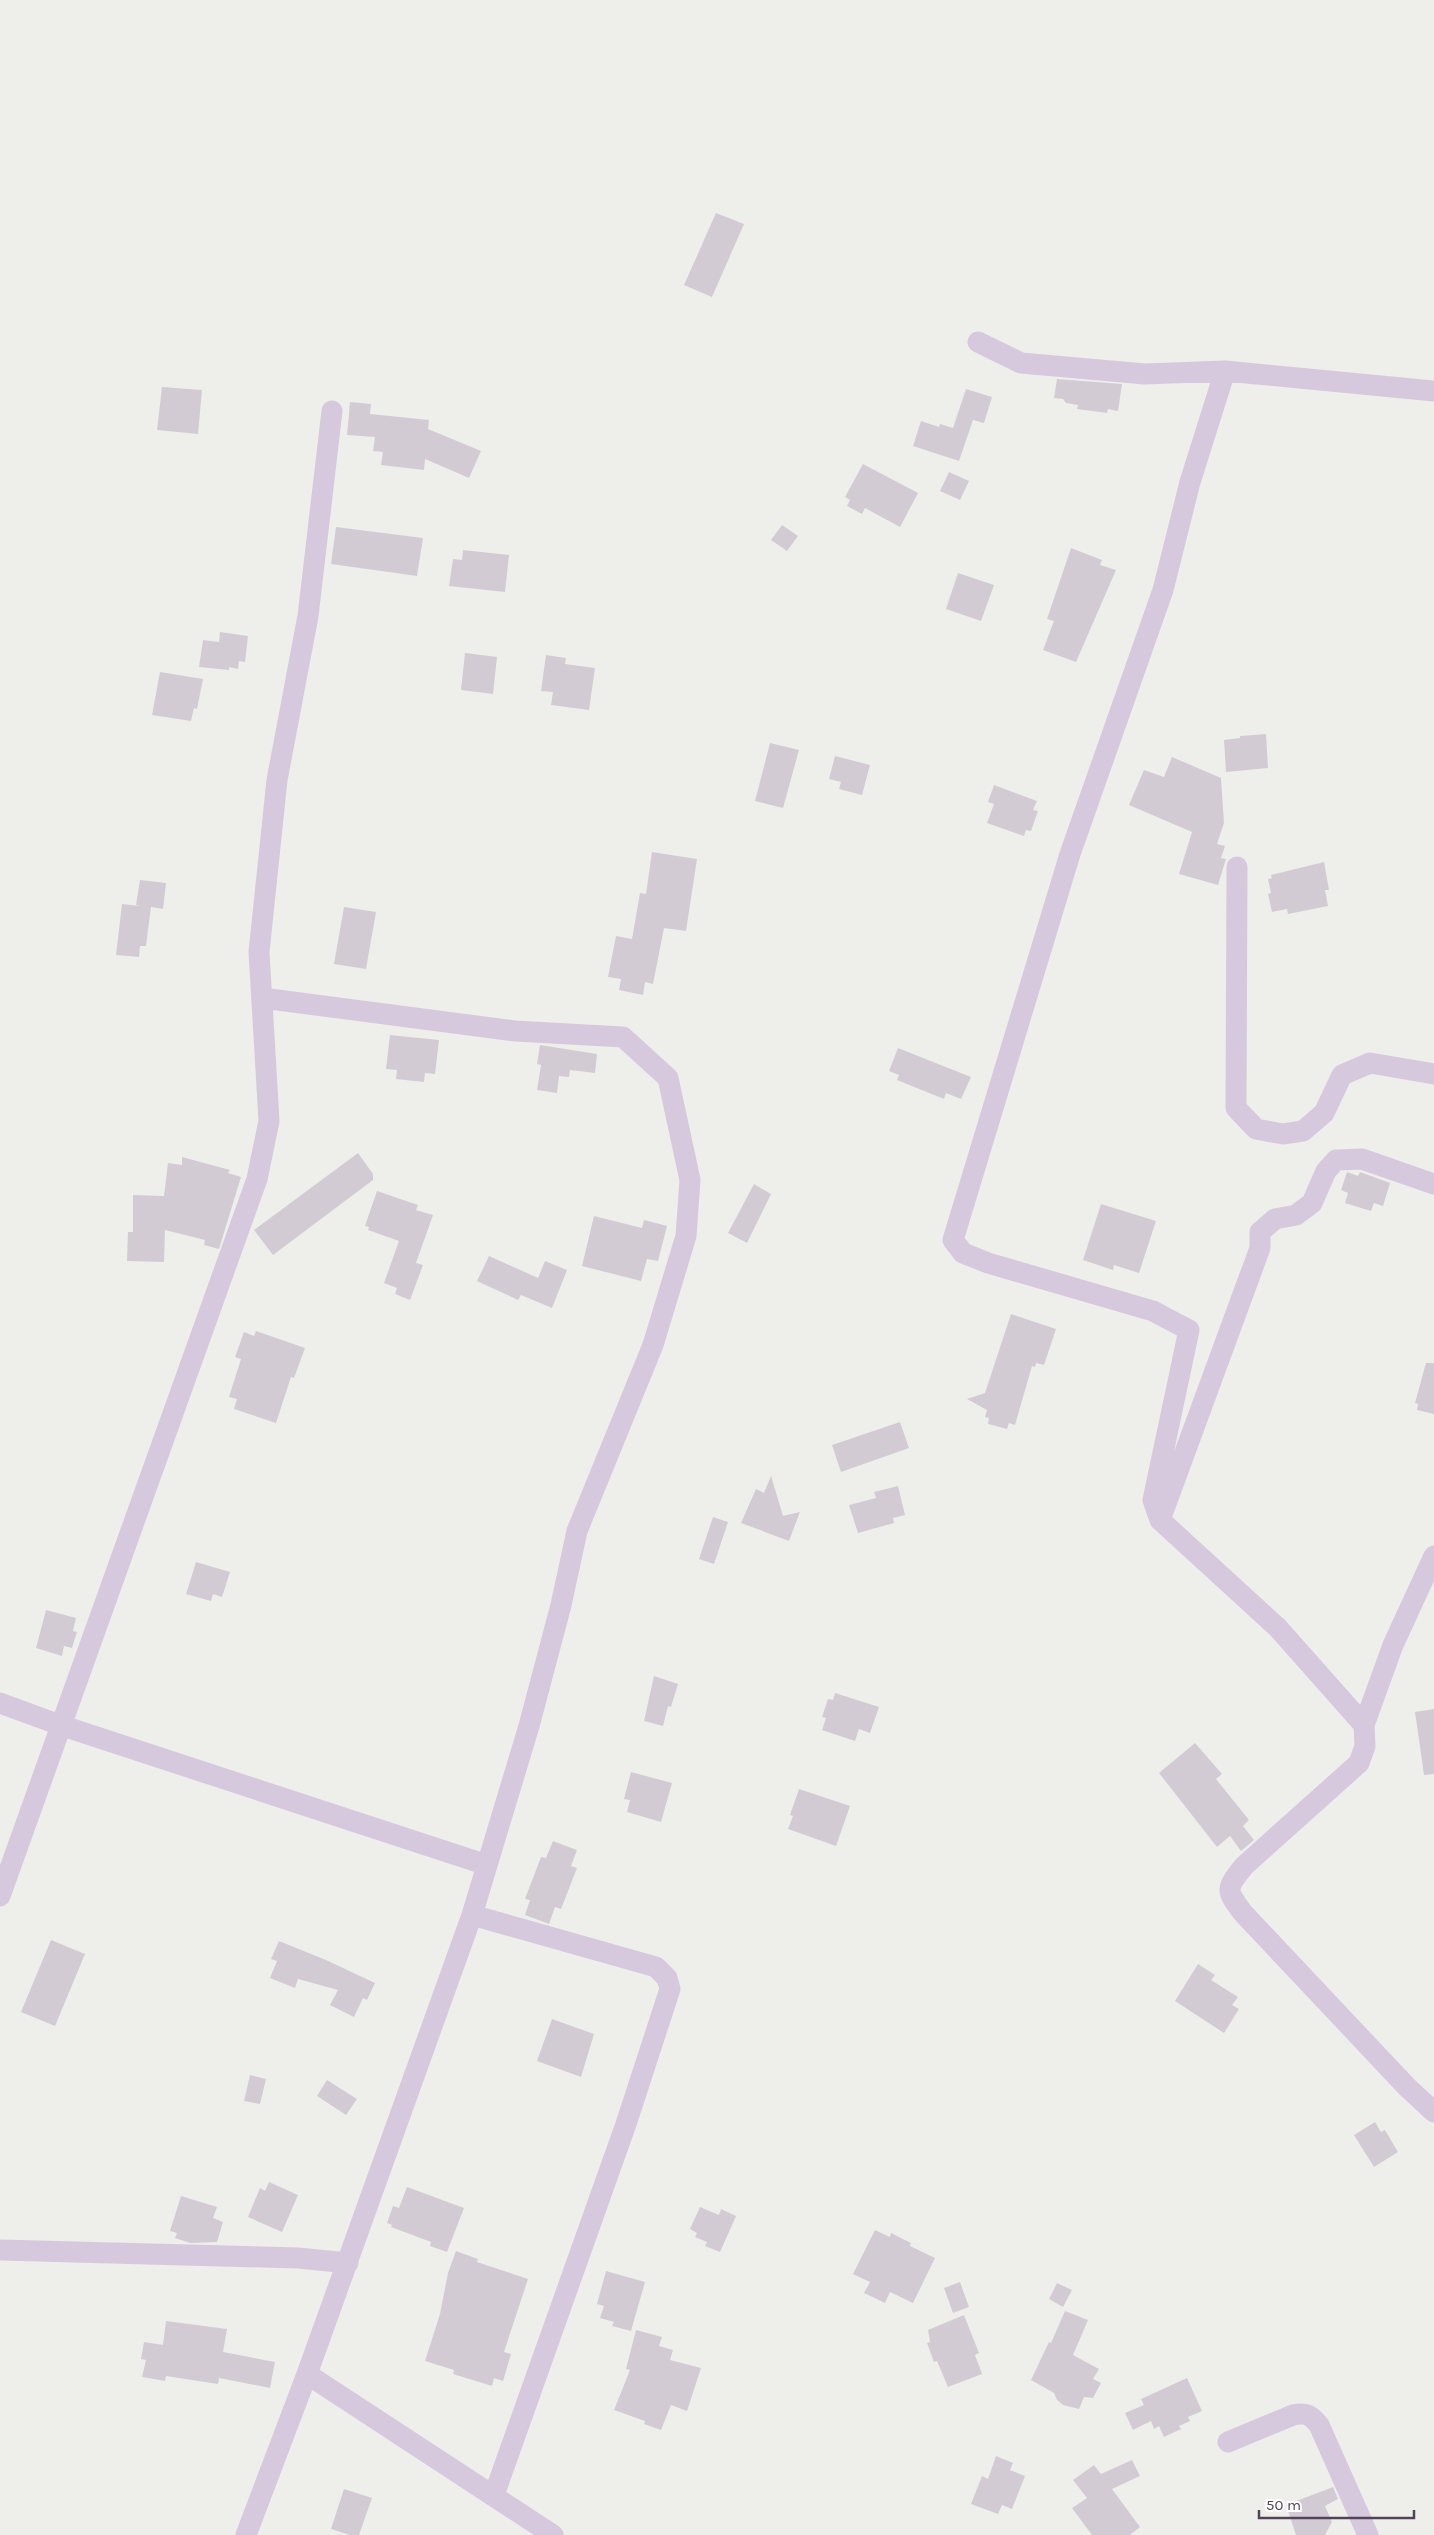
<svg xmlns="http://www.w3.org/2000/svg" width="1434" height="2535" font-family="Karla,sans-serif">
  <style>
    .building { fill: #d3cbd4 }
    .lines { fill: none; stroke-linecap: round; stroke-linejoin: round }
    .street { stroke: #d7c9dd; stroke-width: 21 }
  </style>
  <rect width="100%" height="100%" fill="#eeefeb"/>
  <!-- building -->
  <path class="building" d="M716 213 744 224 712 297 684 285Z
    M1057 379 1122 384 1118 411 1108 409 1107 413 1077 409 1078 405 1066 403 1063 399 1054 398Z
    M162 387 202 390 198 434 157 430Z
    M966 389 992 397 984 423 973 420 959 461 913 446 921 421 939 427 940 424 953 428Z
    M350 402 371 404 370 414 429 420 428 429 481 451 469 478 425 459 424 470 381 465 383 452 373 451 375 437 347 435Z
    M863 464 918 493 900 527 865 508 862 514 847 506 850 500 845 497Z
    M949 472 969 481 960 500 940 491Z
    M782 525 798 536 787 551 771 540Z
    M336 527 423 538 417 576 331 564Z
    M1071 548 1102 560 1100 565 1116 570 1076 662 1043 650 1054 621 1047 619Z
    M463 550 509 555 505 592 449 586 453 559 462 560Z
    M958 573 994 585 981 621 946 609Z
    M220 632 248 636 245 662 239 661 238 669 229 667V670L199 667 203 640 219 642Z
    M465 653 497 657 493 694 461 690Z
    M546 655 566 658 565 664 595 668 589 710 551 705 553 692 541 691Z
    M160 672 203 679 197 709 194 708 191 721 152 715Z
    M1266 734 1268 768 1226 772 1224 740 1240 738V736Z
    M770 743 799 750 783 808 755 801Z
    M835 756 870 765 862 795 839 789 841 782 829 779Z
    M1172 757 1221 778 1224 823 1217 844 1225 846 1221 858 1226 859 1218 885 1179 874 1192 832 1129 805 1144 770 1164 777Z
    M994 785 1037 801 1033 810 1038 811 1031 831 1026 830 1024 836 987 823 994 804 988 802Z
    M652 852 697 859 686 931 664 928 653 984 645 982 643 995 619 990 621 979 608 977 616 936 632 939 640 893 646 894Z
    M1324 862 1329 890H1325L1328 906 1288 914 1287 909 1272 912 1268 894 1271 893 1268 879 1272 878 1271 875Z
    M140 880 166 883 163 909 151 907 146 946H140L139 957 116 955 122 904 140 906 136 905Z
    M344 907 376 912 366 969 334 964Z
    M390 1035 439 1040 435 1074 425 1073 424 1082 396 1079 397 1070 386 1069Z
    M540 1045 597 1054 595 1073 570 1070 569 1077 559 1076 557 1093 537 1090 541 1065 537 1064Z
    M898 1048 971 1077 961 1099 946 1093 944 1099 897 1080 899 1075 889 1071Z
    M358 1153 373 1174V1180L273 1255 254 1230Z
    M182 1157 230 1170 228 1173 241 1177 219 1249 204 1245 205 1240 165 1230 164 1262 127 1261 128 1232H133V1195L164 1196 168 1163 182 1165Z
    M1347 1172 1358 1176 1360 1172 1390 1183 1383 1206 1374 1203 1371 1211 1345 1203 1348 1193 1341 1190Z
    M754 1184 771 1194 747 1243 728 1233Z
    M377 1191 418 1205 416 1210 433 1215 416 1263 423 1265 410 1300 395 1294 397 1288 384 1283 399 1241 368 1230 369 1227 365 1226Z
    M1101 1204 1156 1221 1139 1273 1114 1265 1113 1270 1083 1260Z
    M594 1216 642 1228 644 1220 667 1226 658 1261 647 1259 641 1281 582 1266Z
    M489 1256 538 1278 545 1261 567 1270 552 1308 521 1295 518 1300 477 1281Z
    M1011 1314 1056 1329 1044 1365 1036 1363 1035 1367 1032 1366 1015 1425 1009 1423 1007 1429 988 1424 989 1418 985 1417 987 1410 967 1399 985 1393Z
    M256 1331 305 1348 294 1378 291 1377 276 1423 234 1409 237 1399 229 1397 241 1359 235 1357 244 1332 254 1336Z
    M1426 1363H1434V1414L1417 1410 1418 1404 1415 1403Z
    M900 1422 909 1448 841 1472 832 1445Z
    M771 1476 783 1516 800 1512 789 1541 741 1523 756 1489 764 1493Z
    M898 1486 905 1515 893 1518 894 1523 858 1533 849 1505 876 1498 874 1492Z
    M713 1517 728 1522 714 1564 699 1559Z
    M196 1562 230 1572 222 1597 213 1594 211 1601 186 1594Z
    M46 1610 76 1618 73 1631 77 1632 72 1648 64 1646 62 1656 36 1648Z
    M654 1676 678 1684 671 1707 668 1706 663 1726 644 1721Z
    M835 1693 879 1707 870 1733 859 1729 855 1741 822 1730 826 1718 822 1717 828 1699 833 1700Z
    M1434 1709V1774L1424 1775 1415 1712Z
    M1195 1743 1222 1774 1216 1779 1249 1820 1243 1826 1254 1840 1241 1851 1230 1836 1217 1847 1159 1773Z
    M631 1772 672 1783 661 1822 627 1812 630 1800 624 1799Z
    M799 1789 850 1806 836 1846 788 1829 793 1816 790 1815Z
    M553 1841 577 1850 571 1866 577 1868 561 1909 555 1907 549 1924 525 1915 530 1900 525 1899 541 1857 546 1858Z
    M51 1940 85 1954 55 2026 21 2012Z
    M279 1941 326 1960 375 1983 367 2000 363 1998 354 2017 330 2005 338 1990 298 1979 295 1988 270 1978 277 1961 271 1959Z
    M1198 1964 1215 1975 1211 1980 1238 1997 1232 2005 1239 2009 1224 2033 1175 2001Z
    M552 2019 594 2034 581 2077 537 2061Z
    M250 2075 266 2079 260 2104 244 2101Z
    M327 2080 357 2099 346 2115 317 2096Z
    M1375 2122 1381 2132 1385 2130 1398 2152 1374 2167 1354 2135Z
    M269 2182 298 2195 282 2232 248 2217 260 2188 265 2191Z
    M407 2187 464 2208 447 2252 430 2246 431 2242 391 2227 392 2225 387 2223 393 2206 399 2208Z
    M181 2196 217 2207 213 2218 223 2222 217 2242 190 2243 175 2238 177 2233 170 2231Z
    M700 2207 719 2215 721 2209 736 2216 720 2252 705 2246 707 2242 695 2237 697 2233 690 2229Z
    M875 2230 890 2237 891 2233 911 2243 910 2246 935 2258 913 2303 890 2292 885 2303 864 2293 870 2282 853 2274Z
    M456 2251 478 2259 477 2262 528 2279 504 2352 511 2354 503 2381 494 2378 492 2386 453 2374 454 2370 425 2361 440 2314 448 2273Z
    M606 2271 645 2282 631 2331 612 2326 614 2322 600 2318 604 2306 597 2304Z
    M960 2282 969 2307 953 2313 944 2288Z
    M1057 2283 1072 2290 1063 2307 1049 2299Z
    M1065 2311 1088 2320 1073 2355 1099 2369 1093 2379 1101 2383 1093 2398 1084 2397 1079 2409 1063 2405 1057 2400 1054 2393 1031 2380 1049 2342 1051 2343Z
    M964 2315 979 2353 975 2355 982 2374 948 2387 937 2361 934 2362 927 2343 930 2342 928 2330Z
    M166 2321 227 2329 223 2352 275 2362 270 2388 219 2378 218 2384 166 2376 165 2381 142 2377 146 2360 141 2359 144 2342 163 2345Z
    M636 2330 662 2337 659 2346 673 2350 670 2360 701 2368 687 2411 671 2405 661 2430 644 2424 645 2421 614 2410 630 2370 626 2369Z
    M1187 2378 1202 2411 1188 2417 1190 2421 1179 2426 1181 2429 1164 2437 1159 2426 1154 2429 1151 2421 1133 2430 1125 2413 1144 2405 1141 2399Z
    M996 2456 1013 2463 1010 2470 1025 2476 1012 2509 1002 2505 998 2514 971 2504 982 2476 988 2479Z
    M1132 2460 1140 2476 1112 2489 1140 2527 1130 2535H1092L1072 2508 1087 2498 1073 2480 1094 2465 1101 2474Z
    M1333 2487 1338 2499 1325 2506 1332 2522 1325 2535H1296L1286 2505Z
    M344 2489 372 2498 359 2535H350L331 2529Z"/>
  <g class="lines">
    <!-- street -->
    <path class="street" d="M978 342 1021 363 1145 374 1225 371 1434 391
      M1225 371 1190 482 1163 590 1070 854 953 1240 963 1253 988 1263 1153 1311 1189 1330 1153 1500 1160 1520 1278 1628 1364 1725
      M1237 867 1236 1108 1256 1129 1283 1134 1303 1131 1324 1113 1342 1075 1370 1063 1434 1074
      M1160 1520 1260 1248V1232L1275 1219 1296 1215 1312 1203 1326 1171 1336 1160 1362 1159 1434 1184
      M1434 1556 1393 1645 1364 1725 1365 1746 1359 1763 1244 1866C1226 1889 1225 1889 1243 1913L1407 2087 1434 2112
      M0 1703 60 1725 487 1865
      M0 1896 257 1179 269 1121 259 952 277 780 308 616 332 411
      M472 1915 656 1967 667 1978 670 1989 626 2124 494 2495
      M0 2250 298 2258 348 2263
      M307 2374 553 2535
      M1228 2442 1293 2415C1306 2412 1311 2415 1319 2425L1368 2535
      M246 2535 307 2374 472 1915 529 1726 561 1605 577 1531 653 1345 686 1236 690 1180 668 1078 623 1037 515 1031 262 998"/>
  </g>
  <!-- scale -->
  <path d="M1259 2510v8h155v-8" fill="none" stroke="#53435a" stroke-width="2.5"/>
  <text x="1266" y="2510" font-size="15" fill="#53435a" stroke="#ffffff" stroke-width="4" paint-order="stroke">50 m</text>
</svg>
